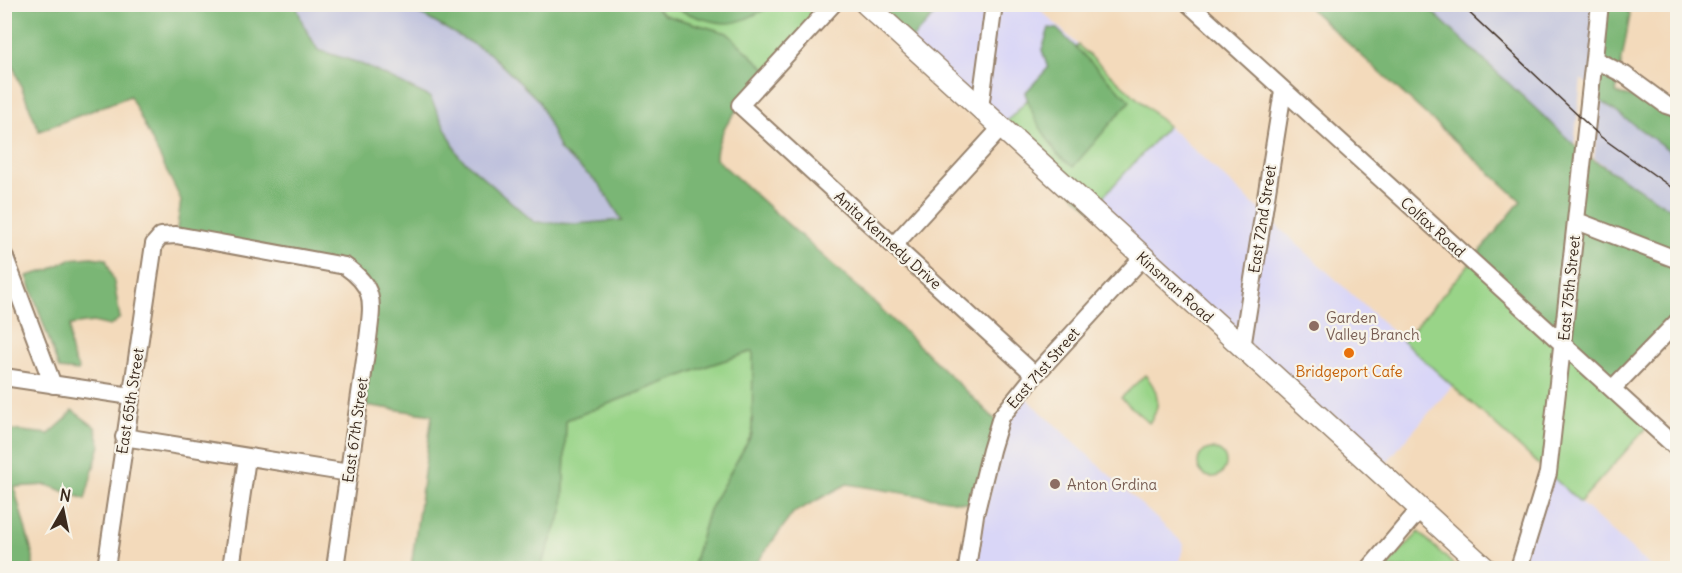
<svg xmlns="http://www.w3.org/2000/svg" width="1682" height="573" font-family="Delius,sans-serif">
  <style>
    .built { fill: #d9d6f7 }
    .industrial { fill: #c0c2dd }
    .green { fill: #99d488; stroke: #6a7f53; stroke-width: 1.5 }
    .forest { fill: #7ab674; stroke: #5a7049; stroke-width: 1.5 }
    .lines { fill: none; stroke-linecap: round; stroke-linejoin: round }
    .minor-casing { stroke: #97826c; stroke-width: 20 }
    .major-casing { stroke: #97826c; stroke-width: 24 }
    .minor { stroke: #fff; stroke-width: 16 }
    .major { stroke: #fff; stroke-width: 21 }
    .tram { stroke: #3b2a1e; stroke-width: 1.5 }
    .education-dot { fill: #8d6e63; stroke: #f7f3e8; stroke-width: 2 }
    .food-dot { fill: #e8710a; stroke: #f7f3e8; stroke-width: 2 }
    .labels { text-anchor: middle; dominant-baseline: central; stroke-width: 4.5; stroke-linejoin: round; paint-order: stroke }
    .street-label { font-size: 15px; fill: #3b2a1e; stroke: #f7f3e8 }
    .education-label { font-size: 15px; fill: #785e54; stroke: #f7f3e8; text-anchor: start }
    .food-label { font-size: 15px; fill: #c56008; stroke: #f7f3e8 }
  </style>
  <rect width="100%" height="100%" fill="#f7f3e8"/>
  <filter id="ink" filterUnits="userSpaceOnUse"><feTurbulence type="fractalNoise" baseFrequency=".0167" numOctaves="2"/><feDisplacementMap in="SourceGraphic" scale="12" xChannelSelector="R" yChannelSelector="G"/><feConvolveMatrix kernelMatrix="1 2 1 2 8 2 1 2 1" color-interpolation-filters="sRGB"/></filter>
  <filter id="wash" filterUnits="userSpaceOnUse"><feTurbulence type="fractalNoise" baseFrequency=".008" numOctaves="4" result="noise"/><feDisplacementMap in="SourceGraphic" scale="24" xChannelSelector="R" yChannelSelector="G"/><feGaussianBlur stdDeviation="1.35" result="paint"/><feColorMatrix in="noise" values="0 0 0 0 0 0 0 0 0 0 0 0 0 0 0 0 0 1.4 0 .05"/><feComposite in="paint" operator="in"/></filter>
  <g filter="url(#wash)">
    <rect width="100%" height="100%" fill="#f3dabb"/>
    <!-- built -->
    <path class="built" d="M1034 4 1078 45 1001 128 908 43 944 5Z
      M1168 126 1452 386 1378 472 1091 210Z
      M1026 398 1184 544 1178 568H975L981 529 1005 425Z
      M1548 473 1652 568H1519Z"/>
    <!-- industrial -->
    <path class="industrial" d="M296 5H404L489 53 539 101 560 150 600 185 622 220 576 224 534 222 459 156 430 97 359 63 317 50 303 24Z
      M1336 5H1600L1591 86 1581 79 1570 187Z
      M1601 101 1677 156V213L1626 181 1594 158Z"/>
    <!-- green -->
    <path class="green" d="M653 5H833L770 73 727 33 664 15Z
      M1078 45 1168 126 1091 210 1001 128Z
      M1471 262 1650 424 1580 502 1403 341Z
      M754 351 752 434 709 510 692 568H540L563 509 566 420 707 366Z
      M1145 375C1159 390 1162 407 1149 423L1121 398Z
      M1198 463a14 14 0 1 1 28 0a14 14 0 1 1-28 0Z
      M1419 532 1457 568H1385Z"/>
    <!-- forest -->
    <path class="forest" d="M5 5H296L303 24 318 50 359 63 430 97 459 156 534 222 576 224 622 220 600 185 560 150 539 101 489 53 404 5H653L664 15 727 33 770 73C750 94 715 128 716 159L875 303 998 422 978 505 847 484 793 513 753 568H692L709 510 752 434 753 351 707 366 566 420 563 509 540 568H411L432 415 359 404 368 339 360 276 176 235 181 200 130 96 39 131 5 46Z
      M668 5H772C762 12 740 23 728 23 709 23 685 13 668 5Z
      M866 5H944L908 43Z
      M1306 5H1425L1584 154 1677 213V321L1612 389 1471 262 1521 201Z
      M1600 5H1624L1630 15 1616 93 1677 110V156L1601 101 1591 86Z
      M1049 28 1057 29 1130 101 1073 167 1057 154 1035 119 1025 93 1048 68 1042 50Z
      M91 257 106 259 114 282 120 318 110 326 93 322 70 325C69 342 69 354 79 369L78 371 59 369 27 276 49 270 70 259Z
      M72 410 95 427 100 445 85 499 47 485 14 487 33 556V568H5V429L6 427 12 430 49 434 67 418Z"/>
  </g>
  <g filter="url(#ink)">
    <g class="lines">
      <!-- minor casing -->
      <g class="minor-casing">
        <path id="minor" d="M833 4 740 105 1035 375
          M1189 4 1678 449
          M1594 59 1625 75 1666 105 1678 109
          M980 108 994 4
          M1577 221 1678 260
          M894 245 1001 128
          M4 255 53 385
          M1242 348 1283 91
          M4 377 131 396
          M1612 389 1678 321
          M124 437 349 473
          M106 568 154 244 161 236 176 235 345 266C377 288 372 304 368 339L335 568
          M231 568 247 458
          M967 568 975 515 991 450 1001 417 1035 375 1143 257
          M1370 568 1419 510
          M1519 568 1548 473 1600 4"/>
      </g>
      <!-- major casing -->
      <g class="major-casing">
        <path id="major" d="M866 4 1485 568"/>
      </g>
      <!-- minor -->
      <use href="#minor" class="minor"/>
      <!-- major -->
      <use href="#major" class="major"/>
      <!-- tram -->
      <path class="tram" d="M1460 4 1601 137 1678 192"/>
    </g>
  </g>
  <!-- markers -->
  <g class="education-dot">
    <circle cx="1314" cy="326" r="6"/>
    <circle cx="1055" cy="484" r="6"/>
  </g>
  <circle class="food-dot" cx="1349" cy="353" r="6"/>
  <g class="labels">
    <!-- street labels -->
    <g class="street-label">
      <text transform="translate(1262 219) rotate(-81)">East 72nd Street</text>
      <text transform="translate(1433 227) rotate(42)">Colfax Road</text>
      <text transform="translate(888 240) rotate(42)">Anita Kennedy Drive</text>
      <text transform="translate(1175 287) rotate(42)">Kinsman Road</text>
      <text transform="translate(1569 288) rotate(-84)">East 75th Street</text>
      <text transform="translate(1043 368) rotate(-49)">East 71st Street</text>
      <text transform="translate(130 401) rotate(-81)">East 65th Street</text>
      <text transform="translate(355 430) rotate(-82)">East 67th Street</text>
    </g>
    <!-- education labels -->
    <g class="education-label">
      <text x="1326" y="317">Garden<tspan x="1326" dy="17">Valley Branch</tspan></text>
      <text x="1067" y="484">Anton Grdina</text>
    </g>
    <!-- food labels -->
    <g class="food-label">
      <text x="1349" y="371">Bridgeport Cafe</text>
    </g>
  </g>
  <!-- margin -->
  <rect width="1682" height="573" fill="none" stroke="#f7f3e8" stroke-width="24"/>
  <!-- north arrow -->
  <g transform="translate(63 510) rotate(9)" stroke="#f7f3e8" stroke-width="4.5" paint-order="stroke">
  <path d="M0-4.5L10 22L0 15L-10 22Z" fill="#3b2a1e"/>
  <text y="-9" font-size="16" font-weight="bold" text-anchor="middle" fill="#3b2a1e">N</text>
  </g>
</svg>
